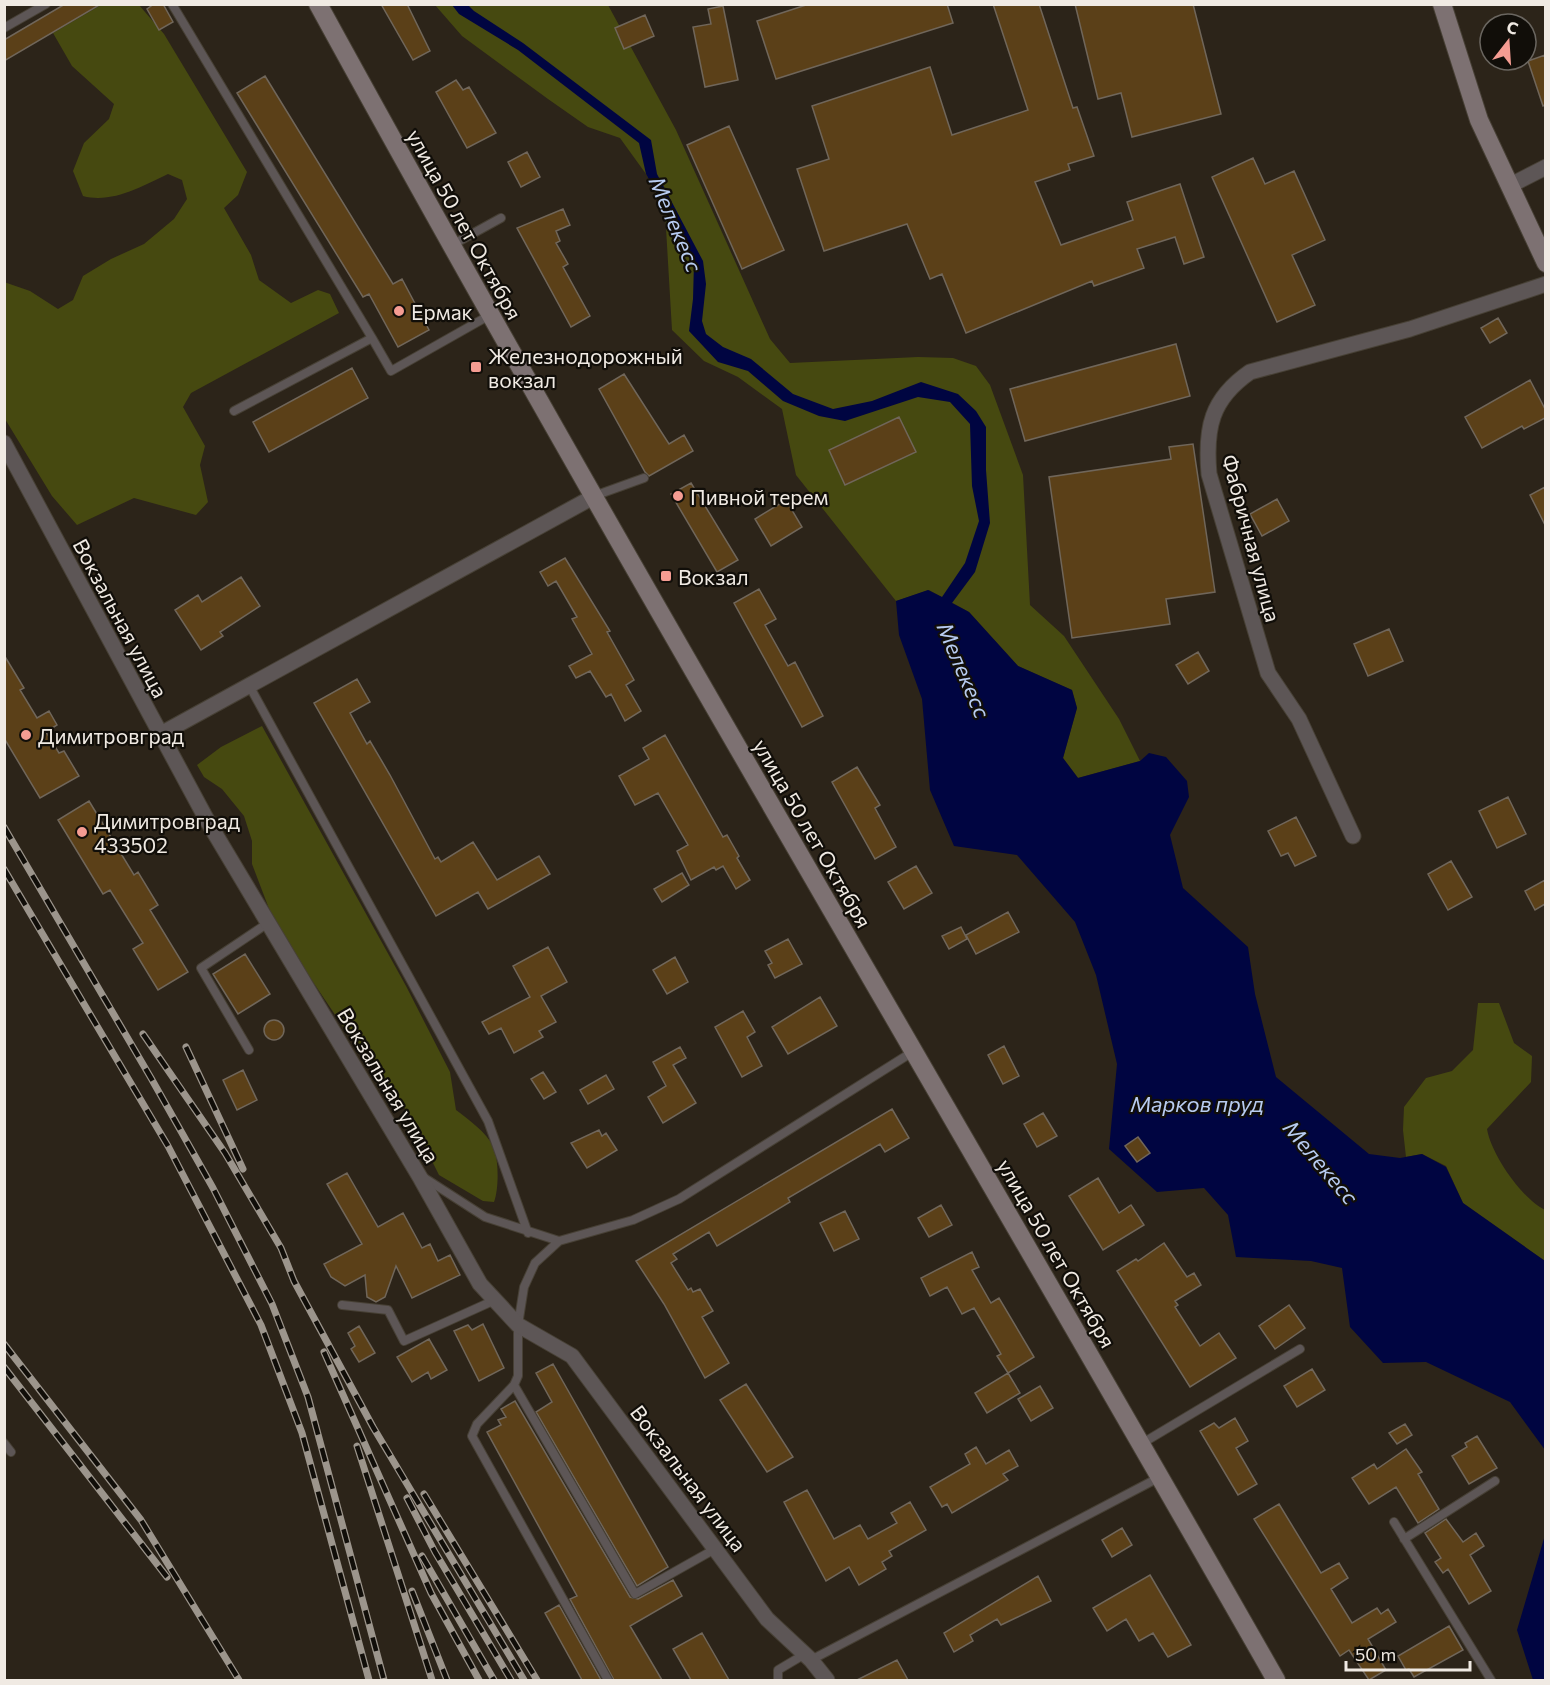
<svg xmlns="http://www.w3.org/2000/svg" width="1550" height="1685" font-family="Commissioner,sans-serif">
  <style>
    .green { fill: #464910 }
    .water { fill: #000541 }
    .building { fill: #5b4018; stroke: #70665a; stroke-width: 1.5 }
    .lines { fill: none; stroke-linecap: round; stroke-linejoin: round }
    .lane-casing { stroke: #474035; stroke-width: 10 }
    .street-casing { stroke: #474035; stroke-width: 17 }
    .secondary-casing { stroke: #474035; stroke-width: 20 }
    .lane { stroke: #5d5656; stroke-width: 8 }
    .street { stroke: #5d5656; stroke-width: 15 }
    .secondary { stroke: #7d7172; stroke-width: 18 }
    .rail-casing { stroke: #9c958c; stroke-width: 7 }
    .rail { stroke: #110e09; stroke-width: 4.5; stroke-dasharray: 14; stroke-linecap: butt }
    .poi-dot { fill: #f59c92; stroke: #110e09; stroke-width: 2 }
    .labels { text-anchor: middle; dominant-baseline: central; stroke-width: 4.5; stroke-linejoin: round; paint-order: stroke }
    .street-label { font-size: 21px; fill: #f0eae3; stroke: #110e09 }
    .poi-label { font-size: 21px; fill: #f0eae3; stroke: #110e09; text-anchor: start }
    .water-label { font-size: 22px; font-style: italic; fill: #b8ccf1; stroke: #110e09 }
  </style>
  <rect width="100%" height="100%" fill="#2c2419"/>
  <!-- green -->
  <path class="green" d="M101 5H139L164 34 247 172 238 195 224 208 251 255 259 280 291 303 318 290 330 294 339 313 191 393 183 407 205 446 200 465 208 502 196 515 134 498 77 525 52 496 5 419 4 282 30 291 58 309 73 300 83 276 111 259 144 244 174 219 187 199 182 180 168 174C142 186 112 204 83 196L73 171 84 143 109 119 114 104 72 66 53 33Z
    M435 5H608L676 130 770 339 790 363 918 357 953 358 976 366 990 385 1023 475 1030 605 1064 636 1119 719 1140 761 1078 778 1063 758 1077 708 1072 690 1018 666 969 612 929 590 896 601 796 475 782 409 738 377 704 361 672 330 665 211 646 174 620 138 588 127 548 99 462 36Z
    M262 726 406 986 450 1072 456 1110C468 1119 486 1132 493 1146 499 1159 499 1189 494 1202L483 1201 439 1175 427 1151 420 1128 346 1031 276 927 252 864V841L244 816 222 789 204 777 197 765 221 747Z
    M1478 1003H1499L1514 1043 1532 1056 1531 1082 1487 1129C1491 1154 1522 1199 1545 1210V1261L1463 1203 1446 1166 1422 1154 1406 1157 1403 1130 1404 1107 1426 1078 1452 1071 1473 1050Z"/>
  <!-- water -->
  <path class="water" d="M452 5H468L474 11 523 43 651 140 657 174 703 261 706 284 702 321 706 334 723 347 751 359 793 394 833 409 872 401 921 382 958 394 976 411 986 427V470L990 523 975 572 952 603 969 612 1018 666 1072 690 1077 708 1063 758 1078 778 1140 761 1149 753 1166 757 1187 781 1189 797 1170 835 1183 888 1248 947 1255 994 1276 1077 1369 1154 1400 1158 1422 1154 1446 1167 1463 1203 1545 1261V1450L1510 1402 1426 1362 1383 1363 1350 1327 1342 1268 1311 1261 1236 1257 1228 1215 1204 1188 1157 1192 1109 1149 1117 1064 1096 975 1075 922 1017 855 954 846 930 790 922 699 899 635 896 601 928 590 942 597 965 563 979 521 972 486 970 424 950 402 918 397 845 421 819 416 783 401 748 371 718 362 689 331 693 299 694 263 646 174 639 143 518 50 459 14Z
    M1545 1535V1680H1533L1517 1630Z"/>
  <!-- building -->
  <path class="building" d="M65 4H101L4 61V40Z
    M154 4H163L173 22 159 30 147 9Z
    M381 4H407L430 51 413 60Z
    M809 4H947L953 23 776 79 757 21Z
    M993 4H1039L1073 108 1077 107 1094 156 1068 164 1070 170 1035 182 1061 245 1133 220 1127 202 1180 184 1204 257 1184 264 1175 237 1137 249 1144 268 1094 286 1092 281 966 333 942 274 930 279 907 224 824 251 797 169 829 159 812 106 930 67 952 135 1028 110Z
    M1075 4H1193L1221 114 1132 137 1121 93 1098 99Z
    M723 6 738 80 705 87 693 27 711 24 708 9Z
    M645 15 654 36 624 49 615 28Z
    M1545 55V105L1543 106 1528 61Z
    M265 76 393 284 402 279 429 330 398 347 369 294 363 297 237 93Z
    M456 80 463 90 469 87 496 133 467 148 436 92Z
    M729 126 784 250 742 269 687 145Z
    M527 152 540 177 521 187 508 162Z
    M1253 158 1265 184 1294 171 1325 240 1292 255 1315 305 1277 322 1212 177Z
    M563 209 570 225 556 231 560 241 556 243 568 264 563 267 590 316 571 327 517 228Z
    M1498 318 1507 333 1490 343 1481 328Z
    M1176 344 1190 396 1025 441 1010 389Z
    M352 368 368 398 269 452 253 422Z
    M624 374 669 444 684 435 693 451 649 476 645 472 599 389Z
    M1530 380 1545 409V418L1524 429 1522 426 1482 448 1465 417Z
    M899 417 916 452 845 485 829 450Z
    M1193 444 1215 592 1166 599 1170 624 1072 638 1049 477 1171 459 1169 447Z
    M691 483 738 560 717 572 671 494Z
    M1545 487V525L1530 495Z
    M1277 499 1289 521 1262 536 1250 514Z
    M786 500 802 527 771 546 755 519Z
    M565 558 610 631 607 632 634 680 626 685 641 711 625 721 611 694 606 697 590 671 576 678 569 666 592 654 572 619 577 617 556 581 548 586 540 572Z
    M241 577 260 606 220 632 223 636 201 650 175 610 198 595 202 602Z
    M759 589 776 619 765 625 788 666 795 662 823 716 802 727 734 603Z
    M1389 629 1403 661 1368 676 1354 644Z
    M1198 652 1209 671 1188 684 1176 665Z
    M4 655 24 688 20 690 37 718 49 711 57 725 46 732 59 753 64 751 79 776 40 798 4 738Z
    M357 679 370 702 350 713 367 744 370 741 390 775 435 859 438 857 441 862 473 842 497 880 539 856 550 874 488 909 478 892 436 916 314 703Z
    M665 735 723 837 727 835 739 856 737 858 750 880 736 889 723 866 716 870 714 867 691 880 677 851 688 845 658 793 635 805 619 776 649 759 643 748Z
    M857 767 880 805 875 808 896 847 875 859 832 782Z
    M1508 797 1526 834 1497 848 1479 811Z
    M89 801 134 875 138 872 158 905 150 910 188 972 158 990 133 949 143 943 110 890 103 894 58 820Z
    M1296 817 1316 856 1295 866 1288 853 1281 856 1268 831Z
    M1451 861 1472 897 1448 910 1428 874Z
    M916 866 932 893 904 909 888 882Z
    M682 873 689 885 662 902 654 889Z
    M1545 880V904L1535 910 1525 891Z
    M1008 912 1019 932 976 954 966 935Z
    M961 927 967 939 949 949 942 936Z
    M788 939 802 964 775 978 768 965 772 963 765 951Z
    M548 947 567 982 541 996 556 1022 539 1031 543 1037 514 1053 501 1028 489 1034 482 1022 530 997 513 966Z
    M245 954 270 994 238 1014 213 974Z
    M675 957 688 982 667 994 653 970Z
    M820 997 837 1026 788 1054 772 1027Z
    M743 1011 755 1032 747 1037 762 1066 742 1077 715 1027Z
    M264 1030a10 10 0 1 1 20 0a10 10 0 1 1-20 0Z
    M1004 1046 1019 1076 1003 1084 988 1055Z
    M680 1047 686 1058 673 1065 696 1103 663 1123 648 1097 666 1086 653 1062Z
    M243 1070 257 1100 237 1110 223 1080Z
    M543 1072 556 1092 544 1099 531 1079Z
    M606 1075 614 1089 588 1104 580 1090Z
    M892 1109 909 1138 885 1152 880 1144 788 1198 790 1202 717 1246 709 1232 673 1254 677 1259 671 1263 688 1290 691 1288 693 1292 700 1289 713 1311 702 1317 729 1363 705 1378 664 1304 636 1261Z
    M1043 1113 1057 1136 1037 1147 1024 1124Z
    M599 1130 602 1136 606 1133 617 1150 587 1168 571 1143Z
    M1138 1137 1150 1153 1137 1162 1125 1146Z
    M347 1173 378 1227 403 1213 422 1248 430 1244 438 1261 450 1255 460 1275 412 1298 396 1266 385 1297 376 1302 367 1297 365 1275 345 1286 331 1277 324 1264 362 1244 327 1184Z
    M1098 1178 1119 1213 1131 1205 1144 1225 1103 1250 1069 1196Z
    M941 1205 952 1225 929 1237 918 1218Z
    M845 1211 859 1239 834 1251 820 1223Z
    M1164 1243 1187 1277 1194 1273 1201 1285 1175 1301 1178 1305 1175 1307 1200 1346 1219 1333 1236 1358 1190 1387 1117 1271 1136 1259 1138 1261Z
    M972 1252 979 1267 972 1270 991 1303 999 1298 1034 1357 1008 1373 997 1356 1001 1354 974 1308 962 1314 947 1287 930 1296 921 1278Z
    M1289 1305 1305 1328 1275 1349 1259 1326Z
    M483 1324 504 1368 479 1381 454 1331 468 1325 472 1330Z
    M359 1326 375 1353 359 1362 351 1349 355 1346 348 1333Z
    M429 1339 447 1370 431 1379 428 1372 412 1382 397 1357Z
    M553 1364 668 1567 637 1586 536 1412 552 1402 536 1373Z
    M1312 1369 1325 1390 1297 1407 1284 1386Z
    M1008 1373 1020 1393 987 1413 975 1393Z
    M746 1384 793 1457 767 1472 720 1400Z
    M1040 1386 1053 1408 1031 1421 1018 1399Z
    M515 1401 630 1597 638 1599 673 1580 682 1596 630 1626 662 1680H614L570 1599 577 1596 487 1432 501 1425 498 1420 506 1417 501 1409Z
    M1235 1418 1248 1441 1236 1448 1257 1484 1238 1495 1200 1431 1214 1423 1219 1428Z
    M1405 1424 1412 1435 1397 1444 1389 1433Z
    M1477 1436 1497 1468 1469 1484 1452 1456 1467 1447 1465 1443Z
    M976 1447 986 1464 1009 1450 1018 1466 1003 1474 1008 1480 952 1513 947 1504 942 1507 930 1487 970 1464 965 1454Z
    M1406 1449 1422 1472 1418 1474 1439 1509 1418 1523 1396 1487 1369 1504 1352 1478 1374 1464 1377 1469Z
    M807 1490 834 1539 860 1525 868 1539 897 1523 891 1513 910 1502 926 1530 889 1551 892 1556 882 1562 886 1569 859 1585 849 1567 826 1581 784 1502Z
    M1279 1504 1321 1573 1339 1563 1348 1578 1331 1589 1352 1623 1377 1608 1381 1614 1388 1609 1396 1622 1368 1639 1386 1670 1369 1680 1349 1650 1340 1656 1254 1519Z
    M1446 1519 1463 1542 1476 1533 1484 1546 1470 1555 1491 1591 1469 1604 1448 1569 1443 1573 1435 1562 1441 1558 1425 1533Z
    M1122 1528 1132 1545 1112 1557 1102 1540Z
    M1150 1575 1191 1645 1168 1657 1153 1633 1139 1641 1126 1619 1107 1631 1093 1608Z
    M1038 1576 1051 1601 1001 1625 997 1619 970 1635 973 1641 954 1652 944 1633Z
    M559 1605 601 1680H582L545 1613Z
    M1449 1626 1463 1650 1414 1677 1409 1669 1406 1670 1398 1656Z
    M702 1633 729 1680H691L673 1649Z
    M897 1660 908 1680H857Z"/>
  <g class="lines">
    <!-- lane casing -->
    <g class="lane-casing">
      <path id="lane" d="M172 4 372 338 234 411
        M4 28 46 4
        M452 245 501 218
        M372 338 391 371 490 315
        M594 496 644 478
        M250 687 488 1121 528 1233
        M249 1050 201 968 268 923
        M423 1177 485 1217 559 1241
        M342 1305 388 1310 404 1341 495 1300
        M514 1385 635 1594 715 1549
        M4 1443 11 1452
        M1141 1444 1300 1349
        M1394 1522 1491 1680
        M1404 1539 1495 1481
        M811 1660 1160 1477
        M608 1680 472 1436 477 1424 514 1385 518 1376V1325L524 1287 535 1263 559 1241 633 1220 679 1199 914 1051
        M778 1680V1670L805 1654"/>
    </g>
    <!-- street casing -->
    <g class="street-casing">
      <path id="street" d="M1509 186 1546 167
        M4 443 208 822 421 1179 480 1284 518 1325 572 1356 767 1619 811 1660 827 1680
        M159 735 593 497
        M1353 836 1299 719 1268 673 1209 474C1205 428 1211 399 1250 372L1410 329 1546 284"/>
    </g>
    <!-- secondary casing -->
    <g class="secondary-casing">
      <path id="secondary" d="M318 4C627 569 958 1121 1276 1680
        M1442 4 1479 120 1546 263"/>
    </g>
    <!-- lane -->
    <use href="#lane" class="lane"/>
    <!-- street -->
    <use href="#street" class="street"/>
    <!-- secondary -->
    <use href="#secondary" class="secondary"/>
    <!-- rail casing -->
    <g class="rail-casing">
      <path id="rail" d="M4 827 151 1078 213 1188 272 1304 308 1397 384 1680
        M4 869 168 1146 261 1325 302 1433 369 1680
        M143 1034 225 1153 281 1248 294 1281 373 1427 524 1680
        M186 1047 243 1169
        M4 1344 141 1520 239 1680
        M324 1352 431 1593 479 1680
        M4 1367 167 1577
        M357 1446 432 1680
        M424 1494 537 1680
        M407 1498 435 1552 511 1680
        M422 1556 494 1680
        M412 1591 447 1680"/>
    </g>
    <!-- rail -->
    <use href="#rail" class="rail"/>
  </g>
  <!-- markers -->
  <g class="poi-dot">
    <circle cx="399" cy="311" r="6"/>
    <rect x="470" y="361" width="12" height="12" rx="3"/>
    <circle cx="678" cy="496" r="6"/>
    <rect x="660" y="570" width="12" height="12" rx="3"/>
    <circle cx="26" cy="735" r="6"/>
    <circle cx="82" cy="832" r="6"/>
  </g>
  <g class="labels">
    <!-- street labels -->
    <g class="street-label">
      <text transform="translate(465 224) rotate(61)">улица 50 лет Октября</text>
      <text transform="translate(1252 538) rotate(75)">Фабричная улица</text>
      <text transform="translate(121 618) rotate(62)">Вокзальная улица</text>
      <text transform="translate(813 833) rotate(60)">улица 50 лет Октября</text>
      <text transform="translate(389 1085) rotate(59)">Вокзальная улица</text>
      <text transform="translate(1057 1253) rotate(60)">улица 50 лет Октября</text>
      <text transform="translate(689 1478) rotate(53)">Вокзальная улица</text>
    </g>
    <!-- poi labels -->
    <g class="poi-label">
      <text x="411" y="311">Ермак</text>
      <text x="488" y="355">Железнодорожный<tspan x="488" dy="24">вокзал</tspan></text>
      <text x="690" y="496">Пивной терем</text>
      <text x="678" y="576">Вокзал</text>
      <text x="38" y="735">Димитровград</text>
      <text x="94" y="820">Димитровград<tspan x="94" dy="24">433502</tspan></text>
    </g>
    <!-- water labels -->
    <g class="water-label">
      <text transform="translate(676 224) rotate(67)">Мелекесс</text>
      <text transform="translate(964 670) rotate(67)">Мелекесс</text>
      <text x="1197" y="1103">Марков пруд</text>
      <text transform="translate(1321 1162) rotate(50)">Мелекесс</text>
    </g>
  </g>
  <!-- border -->
  <rect width="1550" height="1685" fill="none" stroke="#f0eae3" stroke-width="12"/>
  <!-- north arrow -->
  <g transform="translate(1508 42) rotate(17)"><circle r="28" fill="#110e09" stroke="#6a6660" stroke-width="1.5"/>
  <path d="M0-4.5L10 22L0 15L-10 22Z" fill="#f59c92"/>
  <text y="-9" font-size="16" font-weight="bold" text-anchor="middle" fill="#f0eae3">С</text>
  </g>
  <!-- scale -->
  <path d="M1346 1661v9h124v-9" fill="none" stroke="#f0eae3" stroke-width="3"/>
  <text x="1355" y="1661" font-size="18" fill="#f0eae3" stroke="#110e09" stroke-width="4.5" paint-order="stroke">50 m</text>
</svg>
